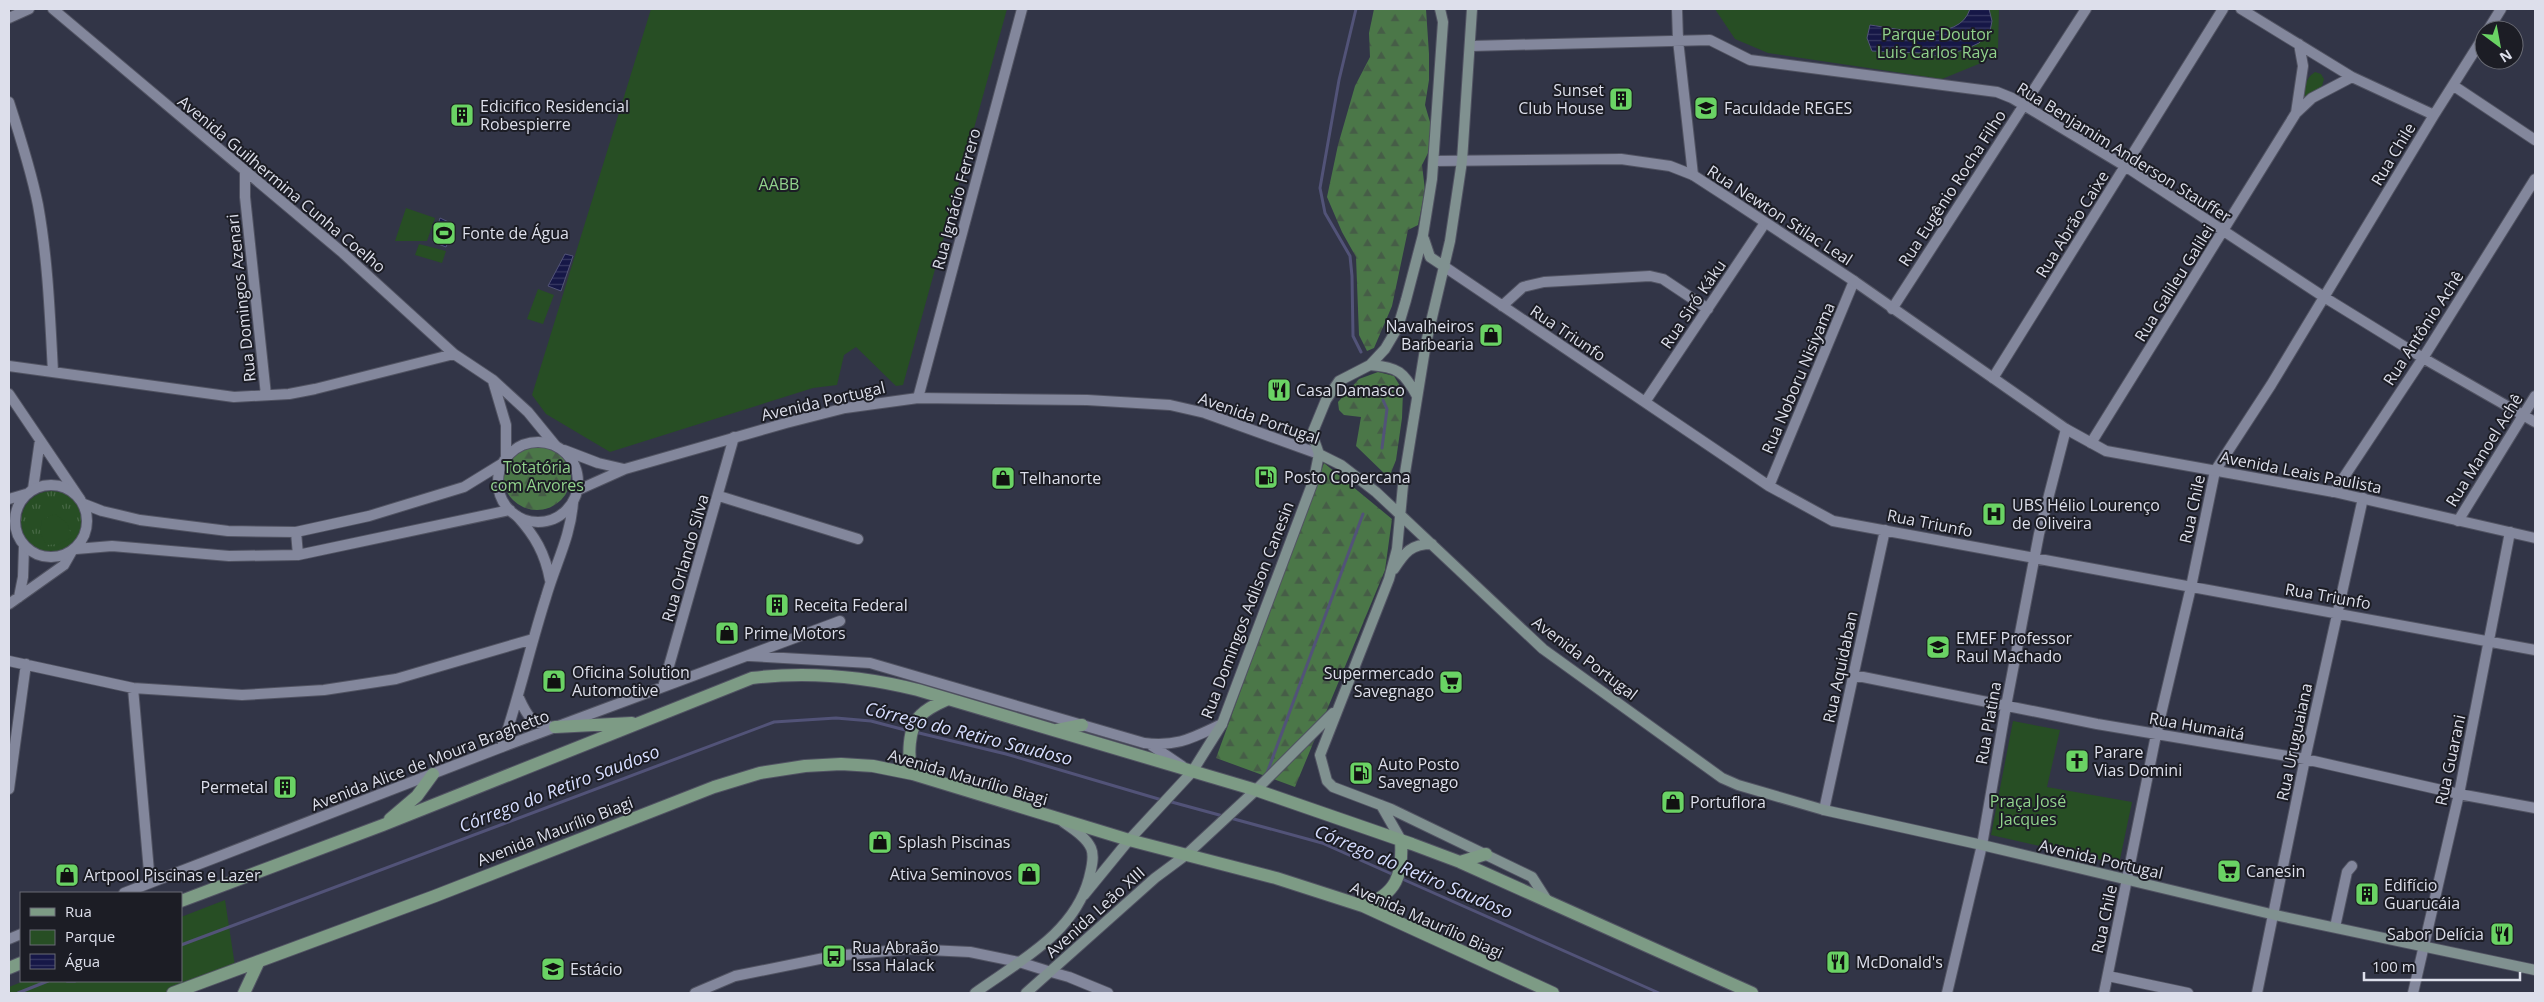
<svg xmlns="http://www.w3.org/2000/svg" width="2544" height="1002" font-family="'Open Sans',sans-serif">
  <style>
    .grass { fill: url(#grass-tufts) }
    .forest { fill: url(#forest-firs) }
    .green { fill: #274e24 }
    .water { fill: url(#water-rules); stroke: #525378 }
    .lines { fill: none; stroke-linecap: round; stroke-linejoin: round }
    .stream { stroke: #525378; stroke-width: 3 }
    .minor-casing { stroke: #515362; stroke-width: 12 }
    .tertiary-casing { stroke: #515362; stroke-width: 12 }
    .secondary-casing { stroke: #515362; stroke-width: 12 }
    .primary-casing { stroke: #515362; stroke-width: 14 }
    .minor { stroke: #83879c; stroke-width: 10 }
    .tertiary { stroke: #83879c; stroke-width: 10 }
    .secondary { stroke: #809190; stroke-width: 10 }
    .primary { stroke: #7d9b85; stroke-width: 12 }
    .labels { text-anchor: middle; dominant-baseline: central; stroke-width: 4; stroke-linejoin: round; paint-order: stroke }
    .park-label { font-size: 16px; fill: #91d28c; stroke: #1c1d25 }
    .poi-label { font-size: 16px; fill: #dddfeb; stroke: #1c1d25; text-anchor: start }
    .street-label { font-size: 16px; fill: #dddfeb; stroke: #1c1d25 }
    .water-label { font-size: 18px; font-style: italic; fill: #d6ddff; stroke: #1c1d25 }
  </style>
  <defs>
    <pattern id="grass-tufts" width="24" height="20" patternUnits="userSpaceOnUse" patternTransform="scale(1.25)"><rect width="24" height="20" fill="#274e24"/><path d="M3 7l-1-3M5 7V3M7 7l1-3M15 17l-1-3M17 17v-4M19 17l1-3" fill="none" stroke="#466744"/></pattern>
    <pattern id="forest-firs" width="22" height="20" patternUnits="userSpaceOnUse" patternTransform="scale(1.25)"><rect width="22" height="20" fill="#4b7748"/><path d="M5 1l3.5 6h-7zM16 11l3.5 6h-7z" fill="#465d47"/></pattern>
    <pattern id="water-rules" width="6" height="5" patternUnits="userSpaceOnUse" patternTransform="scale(1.25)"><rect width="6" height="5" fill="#161747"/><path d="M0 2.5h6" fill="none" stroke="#373862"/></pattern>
  </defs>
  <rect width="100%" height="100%" fill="#323547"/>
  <!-- grass -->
  <path class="grass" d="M21 522a31 31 0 1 1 62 0a31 31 0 1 1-62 0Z"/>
  <!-- forest -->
  <path class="forest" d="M1374 9H1426L1429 54V80L1425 105 1430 122V149L1422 165 1425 190 1418 225 1408 230 1392 306 1374 348 1367 351 1359 335 1356 257 1342 232 1327 197 1338 145 1355 86 1370 57 1369 33Z
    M1378 372 1394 376 1403 391 1402 418 1396 460 1389 478 1356 446 1361 417 1344 415 1339 410 1338 402 1359 379Z
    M503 476a34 34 0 1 1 68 0a34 34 0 1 1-68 0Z
    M1324 463 1392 519 1385 570 1295 787 1216 758Z"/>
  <!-- green -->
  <path class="green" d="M651 9H1007L903 385 896 386 856 347 844 355 837 385 813 388 610 452 546 414 532 395Z
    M1715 9H1999L1998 48 1981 63 1942 79 1768 53 1735 39Z
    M2315 72 2321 74 2324 79 2322 86 2306 99 2304 98C2305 87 2305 78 2315 72Z
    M406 208 435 218 427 241H395Z
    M419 244 446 251 442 263 415 255Z
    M538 289 554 295 543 324 527 319Z
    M55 514 67 523 72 537 59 544 46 545 40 532 42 520Z
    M2013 721 2060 730 2047 787 2132 802 2119 864 1991 835Z
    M225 900 235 966 164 993H9V987L24 981H181V917Z"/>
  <!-- water -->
  <path class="water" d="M1970 9H1989L1992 21 1990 31 1979 43 1964 50 1939 56 1922 53 1872 51 1867 38 1870 25C1899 29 1959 44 1970 9Z
    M440 218 455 225 446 247 433 242Z
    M565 254 573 256 561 291 548 286Z"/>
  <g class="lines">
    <!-- stream -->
    <path class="stream" d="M1356 9 1339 80 1320 188 1325 213 1350 256 1352 276 1353 336 1361 352
      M1382 448 1387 409 1383 400
      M915 732 1006 754 1162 800
      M1267 773 1363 514
      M1168 801 1322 843 1394 875
      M1400 878 1659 993
      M181 945 774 722 836 718 871 721 909 731
      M67 981H75
      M18 993 48 981"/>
    <!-- minor casing -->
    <g class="minor-casing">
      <path id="minor" d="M53 9 343 253 454 354 493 380 528 412 555 445
        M1677 9 1678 40 1693 175
        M2241 9 2352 77 2434 115
        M9 18 29 9
        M2488 30 2501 9
        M1471 46 1710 40 1750 60 1997 92 2012 98 2125 166 2324 297 2423 358 2535 422
        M2454 86 2535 140
        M9 102C20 136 31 170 38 205 48 260 50 317 53 372
        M2296 113 2303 66 2299 44
        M245 173V197L266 395
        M1445 267 1769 486 1833 521 2535 650
        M1502 306 1523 287 1544 282 1650 276 1663 279 1708 309
        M1892 309 2086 9
        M9 366 234 397 289 394 315 389 454 354
        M1993 378 2223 9
        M493 381 506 425V458
        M9 394 80 499
        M918 398 1022 9
        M1645 402 1765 223
        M2091 443 2296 113 2312 98 2352 77
        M1769 486 1854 281
        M33 489 40 440
        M2334 492 2423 358 2535 179
        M719 496 858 539
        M517 516C535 536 545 553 550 580
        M2458 521 2535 396
        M19 597 23 577 24 546
        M9 604 64 565 72 551
        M750 656 870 663 1144 743C1178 747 1192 738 1222 724
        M9 661 133 688 242 695 324 690 396 679 533 639
        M1853 675 2097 724 2305 759 2459 794 2535 808
        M663 687 734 437
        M133 688 150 883
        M519 698C528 718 532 724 553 727
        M1151 745 1182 766
        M502 747C519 697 530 647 546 597 555 565 571 536 573 502
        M9 789 26 664
        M1824 810 1885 530
        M124 893 502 747 840 621
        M2335 927 2347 872 2352 866
        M9 939 21 934
        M1051 972 1069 977 1108 993
        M2108 976 2188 993
        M1947 993 1982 845 2006 706 2039 534 2066 429
        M2104 993 2156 735 2191 587 2215 471 2271 385 2434 115 2484 36
        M2257 993 2305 759 2363 498
        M2413 993 2459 794 2510 532"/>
    </g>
    <!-- tertiary casing -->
    <g class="tertiary-casing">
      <path id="tertiary" d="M1434 161 1621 159 1670 166 1693 175 1730 199 1854 281 2066 429 2106 451 2334 492 2535 538
        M498 482a40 40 0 1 1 80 0a40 40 0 1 1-80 0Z
        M564 450 598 463 624 469
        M15 521a36 36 0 1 1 72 0a36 36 0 1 1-72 0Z
        M578 490 625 469 786 423 845 408 918 398 1087 400 1170 405 1205 413 1319 454
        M9 499 26 494
        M84 504 102 511 140 520 228 531 296 532 369 516 464 487 503 463
        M296 532 298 555
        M76 549 112 546 229 556 298 555 510 510
        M695 993 735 976 834 956 908 949 970 952 1019 962 1051 972"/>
    </g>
    <!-- secondary casing -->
    <g class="secondary-casing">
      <path id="secondary" d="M1472 9 1462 161 1450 241 1426 343 1403 485 1397 549 1389 579 1320 755 1327 781 1333 787 1391 809 1532 877 1548 902
        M1424 239 1430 257 1445 267
        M1370 365C1398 367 1404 372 1417 396
        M1319 454 1341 465 1376 492 1543 649 1722 778 1738 785 1824 810 1982 845 2275 915 2535 970
        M1394 569C1405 552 1411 544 1432 544
        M1381 805 1401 840
        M1084 895 1129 840 1192 772 1222 724 1314 479 1319 454 1312 434 1326 400 1339 381 1370 365 1385 349 1398 327 1406 300 1423 235 1432 179 1443 22 1440 9
        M975 993C1019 961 1074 934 1089 878 1091 869 1095 857 1091 848 1086 837 1073 829 1063 822
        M1026 993 1155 878 1186 855 1256 790 1333 713"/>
    </g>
    <!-- primary casing -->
    <g class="primary-casing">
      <path id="primary" d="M555 727 632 723
        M1057 730 1082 725
        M913 774C907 758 908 727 921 715 929 707 939 703 948 699
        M390 819 417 796 433 774
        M1460 862 1486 854
        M181 901 383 825 752 678C809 671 862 676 918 690L1256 790 1412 844 1460 862 1752 993
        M1363 906C1397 894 1403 875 1401 840
        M9 968 21 963
        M173 993 435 896 714 787 760 773 805 766 841 764 873 766 913 774 1129 840 1276 878 1363 906 1553 993
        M244 993 259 961"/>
    </g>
    <!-- minor -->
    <use href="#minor" class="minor"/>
    <!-- tertiary -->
    <use href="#tertiary" class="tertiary"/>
    <!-- secondary -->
    <use href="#secondary" class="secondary"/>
    <!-- primary -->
    <use href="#primary" class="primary"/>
  </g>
  <!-- icons -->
  <defs>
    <g id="building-square" transform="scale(1.25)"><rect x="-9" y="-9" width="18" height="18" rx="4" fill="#6ad364" stroke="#1c1d25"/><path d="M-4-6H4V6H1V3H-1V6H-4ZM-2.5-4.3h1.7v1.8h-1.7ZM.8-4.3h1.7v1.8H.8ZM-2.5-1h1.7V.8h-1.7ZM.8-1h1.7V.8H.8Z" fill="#111"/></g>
    <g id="university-square" transform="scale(1.25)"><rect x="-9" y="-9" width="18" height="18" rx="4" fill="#6ad364" stroke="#1c1d25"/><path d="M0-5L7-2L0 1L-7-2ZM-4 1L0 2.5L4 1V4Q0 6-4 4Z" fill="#111"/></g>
    <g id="stadium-square" transform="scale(1.25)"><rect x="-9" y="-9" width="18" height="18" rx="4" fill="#6ad364" stroke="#1c1d25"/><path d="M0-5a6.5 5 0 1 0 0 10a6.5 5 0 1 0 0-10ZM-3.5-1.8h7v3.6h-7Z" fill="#111"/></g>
    <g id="shop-square" transform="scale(1.25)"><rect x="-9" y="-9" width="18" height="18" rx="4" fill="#6ad364" stroke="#1c1d25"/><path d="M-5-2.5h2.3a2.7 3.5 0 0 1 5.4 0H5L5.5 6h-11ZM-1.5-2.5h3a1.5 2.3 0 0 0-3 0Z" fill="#111"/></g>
    <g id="restaurant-square" transform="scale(1.25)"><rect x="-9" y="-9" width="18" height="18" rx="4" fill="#6ad364" stroke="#1c1d25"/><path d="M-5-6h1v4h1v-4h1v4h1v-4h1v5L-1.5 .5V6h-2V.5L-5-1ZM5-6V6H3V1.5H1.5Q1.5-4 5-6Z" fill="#111"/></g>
    <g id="fuel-square" transform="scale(1.25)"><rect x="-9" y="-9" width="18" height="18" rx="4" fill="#6ad364" stroke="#1c1d25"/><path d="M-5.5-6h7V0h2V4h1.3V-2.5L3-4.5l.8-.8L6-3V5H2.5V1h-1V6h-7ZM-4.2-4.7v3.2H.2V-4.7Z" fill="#111"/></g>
    <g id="hospital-square" transform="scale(1.25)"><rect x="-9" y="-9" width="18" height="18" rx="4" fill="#6ad364" stroke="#1c1d25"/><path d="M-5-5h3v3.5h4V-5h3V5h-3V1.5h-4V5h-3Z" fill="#111"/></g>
    <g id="school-square" transform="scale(1.25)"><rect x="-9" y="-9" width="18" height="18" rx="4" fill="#6ad364" stroke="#1c1d25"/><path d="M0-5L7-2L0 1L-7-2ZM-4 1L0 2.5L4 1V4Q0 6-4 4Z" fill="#111"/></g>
    <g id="supermarket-square" transform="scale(1.25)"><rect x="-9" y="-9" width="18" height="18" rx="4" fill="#6ad364" stroke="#1c1d25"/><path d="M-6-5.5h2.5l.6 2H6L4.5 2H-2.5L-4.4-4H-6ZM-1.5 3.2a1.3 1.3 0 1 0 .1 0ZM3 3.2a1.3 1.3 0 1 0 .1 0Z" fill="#111"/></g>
    <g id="church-square" transform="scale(1.25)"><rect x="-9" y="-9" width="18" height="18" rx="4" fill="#6ad364" stroke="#1c1d25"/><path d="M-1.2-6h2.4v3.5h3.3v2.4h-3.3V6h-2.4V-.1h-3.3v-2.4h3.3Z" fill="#111"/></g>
    <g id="bus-square" transform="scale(1.25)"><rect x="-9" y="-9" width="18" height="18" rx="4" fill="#6ad364" stroke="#1c1d25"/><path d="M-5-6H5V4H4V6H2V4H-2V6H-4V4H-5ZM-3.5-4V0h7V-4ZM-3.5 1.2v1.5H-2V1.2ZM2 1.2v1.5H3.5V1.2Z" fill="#111"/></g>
  </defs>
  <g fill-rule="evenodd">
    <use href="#building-square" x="1621" y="99"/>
    <use href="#university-square" x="1706" y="108"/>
    <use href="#building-square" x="462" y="115"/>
    <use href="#stadium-square" x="444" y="233"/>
    <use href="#shop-square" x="1491" y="335"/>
    <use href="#restaurant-square" x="1279" y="390"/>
    <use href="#fuel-square" x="1266" y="477"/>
    <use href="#shop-square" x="1003" y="478"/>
    <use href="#hospital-square" x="1994" y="514"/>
    <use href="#building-square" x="777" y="605"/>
    <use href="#shop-square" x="727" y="633"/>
    <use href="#school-square" x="1938" y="647"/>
    <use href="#shop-square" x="554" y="681"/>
    <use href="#supermarket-square" x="1451" y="682"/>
    <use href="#church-square" x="2077" y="761"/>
    <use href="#fuel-square" x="1361" y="773"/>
    <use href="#building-square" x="285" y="787"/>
    <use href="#shop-square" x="1673" y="802"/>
    <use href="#shop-square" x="880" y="842"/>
    <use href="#supermarket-square" x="2229" y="871"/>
    <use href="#shop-square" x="1029" y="874"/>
    <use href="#shop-square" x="67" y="875"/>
    <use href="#building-square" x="2367" y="894"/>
    <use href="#restaurant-square" x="2502" y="934"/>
    <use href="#bus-square" x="834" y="956"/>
    <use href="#restaurant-square" x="1838" y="962"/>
    <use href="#university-square" x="553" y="969"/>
  </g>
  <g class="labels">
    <!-- park labels -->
    <g class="park-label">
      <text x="1937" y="34">Parque Doutor<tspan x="1937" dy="18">Luis Carlos Raya</tspan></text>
      <text x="779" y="184">AABB</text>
      <text x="537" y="467">Totatória<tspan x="537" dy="18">com Arvores</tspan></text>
      <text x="2028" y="801">Praça José<tspan x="2028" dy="18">Jacques</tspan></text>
    </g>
    <!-- poi labels -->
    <g class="poi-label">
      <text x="1604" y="90" text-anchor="end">Sunset<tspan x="1604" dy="18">Club House</tspan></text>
      <text x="480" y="106">Edicifico Residencial<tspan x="480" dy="18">Robespierre</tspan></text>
      <text x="1724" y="108">Faculdade REGES</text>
      <text x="462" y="233">Fonte de Água</text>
      <text x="1474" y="326" text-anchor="end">Navalheiros<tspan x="1474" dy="18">Barbearia</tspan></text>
      <text x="1296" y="390">Casa Damasco</text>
      <text x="1284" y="477">Posto Copercana</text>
      <text x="1020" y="478">Telhanorte</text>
      <text x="2012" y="505">UBS Hélio Lourenço<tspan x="2012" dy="18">de Oliveira</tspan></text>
      <text x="794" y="605">Receita Federal</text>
      <text x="744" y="633">Prime Motors</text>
      <text x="1956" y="638">EMEF Professor<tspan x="1956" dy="18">Raul Machado</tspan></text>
      <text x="572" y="672">Oficina Solution<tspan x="572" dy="18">Automotive</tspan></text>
      <text x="1434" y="673" text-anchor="end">Supermercado<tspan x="1434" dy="18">Savegnago</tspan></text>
      <text x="2094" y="752">Parare<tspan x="2094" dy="18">Vias Domini</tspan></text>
      <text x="1378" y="764">Auto Posto<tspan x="1378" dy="18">Savegnago</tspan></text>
      <text x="268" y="787" text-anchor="end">Permetal</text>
      <text x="1690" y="802">Portuflora</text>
      <text x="898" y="842">Splash Piscinas</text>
      <text x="2246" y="871">Canesin</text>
      <text x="1012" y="874" text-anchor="end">Ativa Seminovos</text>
      <text x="84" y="875">Artpool Piscinas e Lazer</text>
      <text x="2384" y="885">Edifício<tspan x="2384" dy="18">Guarucáia</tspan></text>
      <text x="2484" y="934" text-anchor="end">Sabor Delícia</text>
      <text x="852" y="947">Rua Abraão<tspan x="852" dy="18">Issa Halack</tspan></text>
      <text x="1856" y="962">McDonald's</text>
      <text x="570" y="969">Estácio</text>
    </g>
    <!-- street labels -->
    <g class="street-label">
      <text transform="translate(2124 152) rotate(32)">Rua Benjamim Anderson Stauffer</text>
      <text transform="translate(2393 154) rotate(-59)">Rua Chile</text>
      <text transform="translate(282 184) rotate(40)">Avenida Guilhermina Cunha Coelho</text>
      <text transform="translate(1952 188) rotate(-57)">Rua Eugênio Rocha Filho</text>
      <text transform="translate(956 199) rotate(-75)">Rua Ignácio Ferrero</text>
      <text transform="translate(1780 215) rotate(33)">Rua Newton Stilac Leal</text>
      <text transform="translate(2072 224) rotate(-58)">Rua Abrão Caixe</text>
      <text transform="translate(2174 283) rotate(-58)">Rua Galileu Galilei</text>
      <text transform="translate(241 298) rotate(-96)">Rua Domingos Azenari</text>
      <text transform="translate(1693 304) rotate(-56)">Rua Siró Káku</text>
      <text transform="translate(2423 328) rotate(-57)">Rua Antônio Achê</text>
      <text transform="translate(1568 333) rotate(34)">Rua Triunfo</text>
      <text transform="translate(1798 378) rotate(-67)">Rua Noboru Nisiyama</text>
      <text transform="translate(823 401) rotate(-13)">Avenida Portugal</text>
      <text transform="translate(1259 418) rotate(19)">Avenida Portugal</text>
      <text transform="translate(2484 450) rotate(-58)">Rua Manoel Achê</text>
      <text transform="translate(2301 472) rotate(11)">Avenida Leais Paulista</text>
      <text transform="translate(2192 509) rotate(-78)">Rua Chile</text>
      <text transform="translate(1930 523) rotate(11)">Rua Triunfo</text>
      <text transform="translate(685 558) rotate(-74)">Rua Orlando Silva</text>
      <text transform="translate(2328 596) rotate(10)">Rua Triunfo</text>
      <text transform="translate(1247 610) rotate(-69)">Rua Domingos Adilson Canesin</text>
      <text transform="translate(1585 658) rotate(37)">Avenida Portugal</text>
      <text transform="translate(1840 667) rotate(-78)">Rua Aquidaban</text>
      <text transform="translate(1988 723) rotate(-80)">Rua Platina</text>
      <text transform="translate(2197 726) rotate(10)">Rua Humaitá</text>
      <text transform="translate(2294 742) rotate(-78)">Rua Uruguaiana</text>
      <text transform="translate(430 760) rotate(-21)">Avenida Alice de Moura Braghetto</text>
      <text transform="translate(2450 760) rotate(-78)">Rua Guarani</text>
      <text transform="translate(968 777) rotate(16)">Avenida Maurílio Biagi</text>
      <text transform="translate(555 831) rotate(-21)">Avenida Maurílio Biagi</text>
      <text transform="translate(2101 859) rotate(13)">Avenida Portugal</text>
      <text transform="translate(1095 912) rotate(-42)">Avenida Leão XIII</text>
      <text transform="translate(2104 919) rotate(-78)">Rua Chile</text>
      <text transform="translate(1427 920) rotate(24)">Avenida Maurílio Biagi</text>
    </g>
    <!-- water labels -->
    <g class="water-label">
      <text transform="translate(969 733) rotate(14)">Córrego do Retiro Saudoso</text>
      <text transform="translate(559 788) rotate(-21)">Córrego do Retiro Saudoso</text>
      <text transform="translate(1414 871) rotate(23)">Córrego do Retiro Saudoso</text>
    </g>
  </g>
  <!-- border -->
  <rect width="2544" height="1002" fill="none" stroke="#dddfeb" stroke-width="20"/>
  <!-- legend -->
  <rect x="20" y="892" width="162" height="90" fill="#1c1d25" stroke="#696b74"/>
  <rect x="30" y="908" width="25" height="8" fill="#7d9b85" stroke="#696b74"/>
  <text x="65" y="917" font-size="15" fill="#dddfeb">Rua</text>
  <rect x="30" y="930" width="25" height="15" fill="#274e24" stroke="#696b74"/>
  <text x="65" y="942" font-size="15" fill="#dddfeb">Parque</text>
  <rect x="30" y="954" width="25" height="15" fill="url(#water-rules)" stroke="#696b74"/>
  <text x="65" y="967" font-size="15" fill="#dddfeb">Água</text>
  <!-- north arrow -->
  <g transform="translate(2499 45) rotate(148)"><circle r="24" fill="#1c1d25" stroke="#696b74"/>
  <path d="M0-4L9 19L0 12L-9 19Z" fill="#6ad364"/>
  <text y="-8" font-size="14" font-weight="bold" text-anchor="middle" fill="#dddfeb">N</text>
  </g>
  <!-- scale -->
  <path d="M2364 972v8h156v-8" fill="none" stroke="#dddfeb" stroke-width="2.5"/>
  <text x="2372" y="972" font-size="15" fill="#dddfeb" stroke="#1c1d25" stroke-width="4" paint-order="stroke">100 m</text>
</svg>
